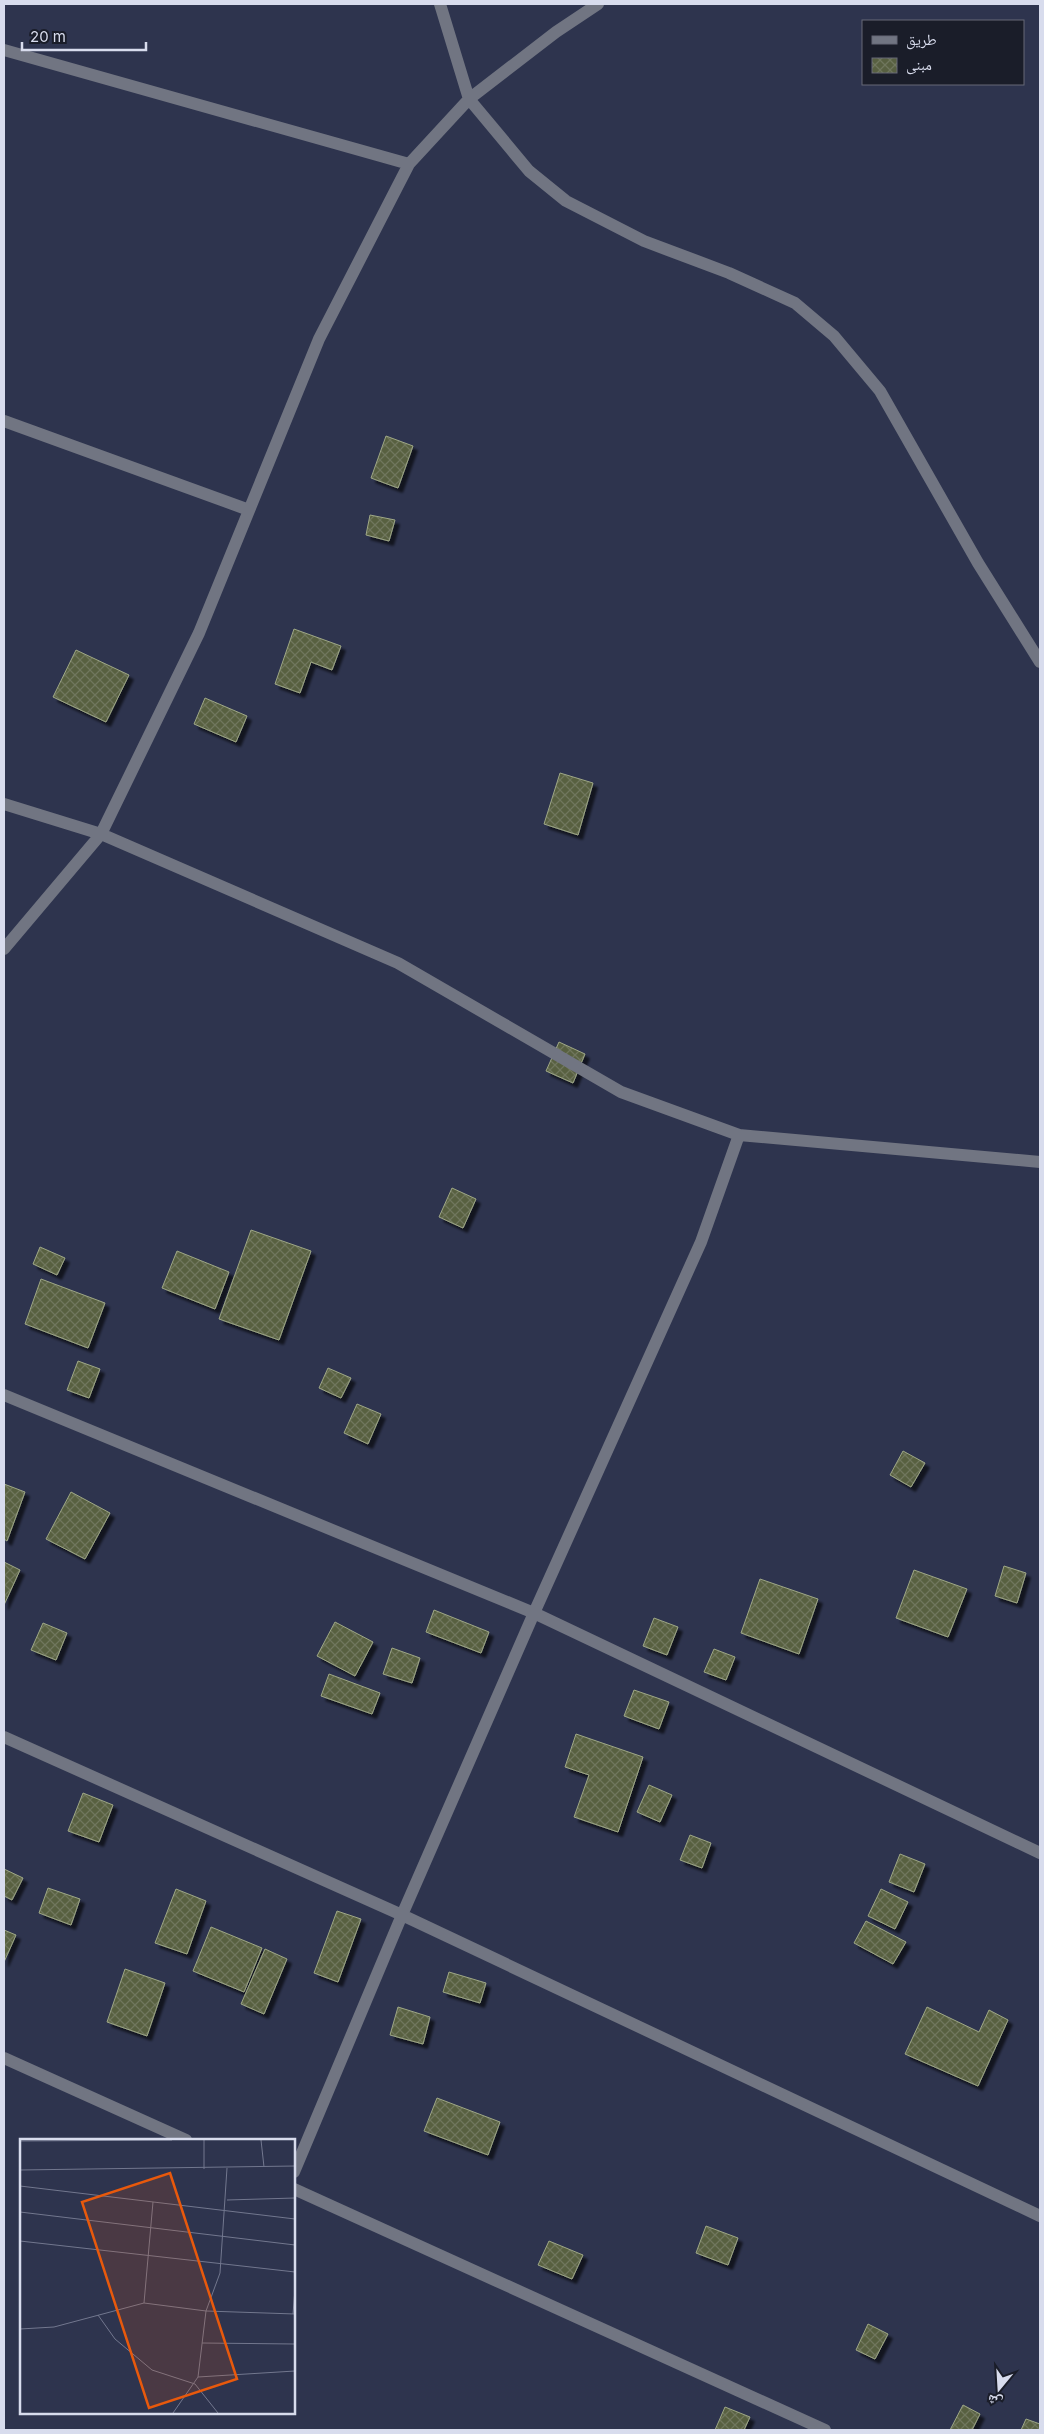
<svg xmlns="http://www.w3.org/2000/svg" width="1044" height="2434" font-family="Inter,'Noto Naskh Arabic',sans-serif">
  <style>
    .building { fill: url(#building-cross-hatch); stroke: #9ea786; filter: url(#shadow) }
    .lines { fill: none; stroke-linecap: round; stroke-linejoin: round }
    .minor { stroke: #717582; stroke-width: 12 }
    .inset-road { fill: none; stroke: #72778e; stroke-width: 1 }
    .view { fill: #e8590c; fill-opacity: 0.15; stroke: #e8590c; stroke-width: 2.5 }
    .inset-edge { fill: none; stroke: #d8dced; stroke-width: 2.5 }
  </style>
  <defs>
    <pattern id="building-cross-hatch" width="8" height="8" patternUnits="userSpaceOnUse" patternTransform="scale(1.25)"><rect width="8" height="8" fill="#586041"/><path d="M0 0l8 8M0 8l8-8" fill="none" stroke="#6f765d"/></pattern>
    <filter id="shadow"><feDropShadow dx="4.5" dy="4.5" stdDeviation="1" flood-color="#0009"/></filter>
  </defs>
  <rect width="100%" height="100%" fill="#2e344e"/>
  <!-- building -->
  <path class="building" d="M386 436 413 446 398 488 371 478Z
    M370 515 395 520 389 541 366 535Z
    M294 629 341 646 332 670 311 662 300 693 275 684Z
    M76 650 129 675 106 722 53 697Z
    M205 698 247 716 236 742 194 724Z
    M560 773 593 783 578 835 544 824Z
    M559 1042 585 1054 573 1083 546 1071Z
    M452 1188 476 1199 463 1228 439 1217Z
    M251 1230 311 1251 279 1340 219 1319Z
    M40 1247 65 1258 57 1275 33 1264Z
    M177 1251 229 1272 215 1309 162 1288Z
    M41 1279 105 1303 88 1348 25 1324Z
    M78 1361 100 1369 89 1398 67 1390Z
    M328 1368 351 1378 341 1398 319 1388Z
    M357 1404 381 1414 368 1444 344 1433Z
    M903 1451 925 1463 911 1487 890 1475Z
    M4 1484 25 1492 7 1541 4 1539Z
    M71 1492 110 1513 85 1559 46 1539Z
    M4 1562 20 1570 4 1605Z
    M1004 1566 1026 1573 1017 1603 995 1596Z
    M914 1570 967 1589 948 1637 896 1618Z
    M760 1579 818 1599 799 1654 741 1633Z
    M434 1610 489 1632 481 1653 426 1632Z
    M654 1618 678 1627 667 1655 643 1646Z
    M335 1622 373 1642 355 1676 317 1656Z
    M43 1623 67 1633 56 1660 31 1650Z
    M392 1648 420 1658 412 1683 383 1674Z
    M714 1649 735 1657 726 1680 704 1672Z
    M329 1674 380 1693 372 1714 321 1696Z
    M634 1690 669 1702 659 1729 624 1716Z
    M576 1734 643 1757 618 1832 574 1817 589 1775 565 1767Z
    M649 1785 672 1795 660 1822 637 1812Z
    M83 1793 113 1805 99 1842 68 1831Z
    M690 1835 711 1843 702 1868 680 1860Z
    M900 1854 925 1864 914 1892 889 1882Z
    M4 1869 23 1878 12 1900 4 1896Z
    M48 1888 80 1899 71 1925 39 1913Z
    M176 1889 206 1901 187 1954 155 1943Z
    M881 1889 908 1902 895 1929 868 1916Z
    M337 1911 361 1919 338 1982 314 1973Z
    M866 1921 906 1942 893 1964 854 1943Z
    M211 1927 262 1948 244 1992 193 1971Z
    M4 1930 16 1935 4 1962Z
    M265 1949 287 1959 264 2014 241 2004Z
    M125 1969 165 1983 147 2036 107 2022Z
    M449 1972 486 1983 480 2003 443 1992Z
    M398 2007 430 2017 423 2044 390 2035Z
    M927 2007 979 2032 989 2010 1008 2020 978 2086 905 2054Z
    M437 2098 500 2122 488 2155 424 2131Z
    M706 2226 738 2238 728 2265 696 2253Z
    M549 2241 583 2255 572 2279 538 2265Z
    M868 2324 888 2334 875 2359 856 2350Z
    M963 2405 980 2414 972 2430H950Z
    M725 2407 750 2417 744 2430H715Z
    M1026 2419 1040 2424V2430H1021Z"/>
  <g class="lines">
    <!-- minor -->
    <path class="minor" d="M440 4 469 99 529 171 566 201 644 241 729 273 795 303 834 336 880 391 978 563 1040 662
      M4 50 409 164
      M4 421 249 510
      M4 804 101 834 398 963 621 1092 739 1135 1040 1162
      M4 949 101 834 199 633 319 339 409 164 469 99 556 32 598 4
      M4 1395 534 1613 1040 1853
      M4 1737 402 1915 1040 2216
      M4 2058 186 2140
      M294 2172 402 1915 534 1613 701 1242 739 1135
      M294 2189 825 2430"/>
  </g>
  <!-- overview -->
  <g transform="translate(20 2139)">
    <rect width="275" height="275" fill="#2e344e"/>
    <path class="inset-road" d="M184 1V30M241 1 244 28M0 2 152 1M0 31 275 27M0 47 275 80M207 61 275 59M0 73 275 106M0 102 275 133M124 164 133 63M273 175 275 150M78 176 95 200 132 231 175 245 198 274M0 190 34 188 124 164 186 172 275 175M182 204 275 205M178 238 275 232M153 274 178 238 186 172 200 134 207 29"/>
    <path class="view" d="M150 34 217 240 129 269 62 63Z"/>
    <rect width="275" height="275" class="inset-edge"/>
  </g>
  <!-- border -->
  <rect width="1044" height="2434" fill="none" stroke="#d8dced" stroke-width="10"/>
  <!-- legend -->
  <rect x="862" y="20" width="162" height="65" fill="#1a1d29" stroke="#666977"/>
  <rect x="872" y="36" width="25" height="8" fill="#717582" stroke="#666977"/>
  <text x="906" y="45" font-size="15" fill="#d8dced">طريق</text>
  <rect x="872" y="58" width="25" height="15" fill="url(#building-cross-hatch)" stroke="#666977"/>
  <text x="906" y="70" font-size="15" fill="#d8dced">مبنى</text>
  <!-- north arrow -->
  <g transform="translate(999 2389) rotate(198)" stroke="#1a1d29" stroke-width="4" paint-order="stroke">
  <path d="M0-4L9 19L0 12L-9 19Z" fill="#d8dced"/>
  <text y="-8" font-size="14" font-weight="bold" text-anchor="middle" fill="#d8dced">ش</text>
  </g>
  <!-- scale -->
  <path d="M22 42v8h124v-8" fill="none" stroke="#d8dced" stroke-width="2.5"/>
  <text x="30" y="42" font-size="15" fill="#d8dced" stroke="#1a1d29" stroke-width="4" paint-order="stroke">20 m</text>
</svg>
